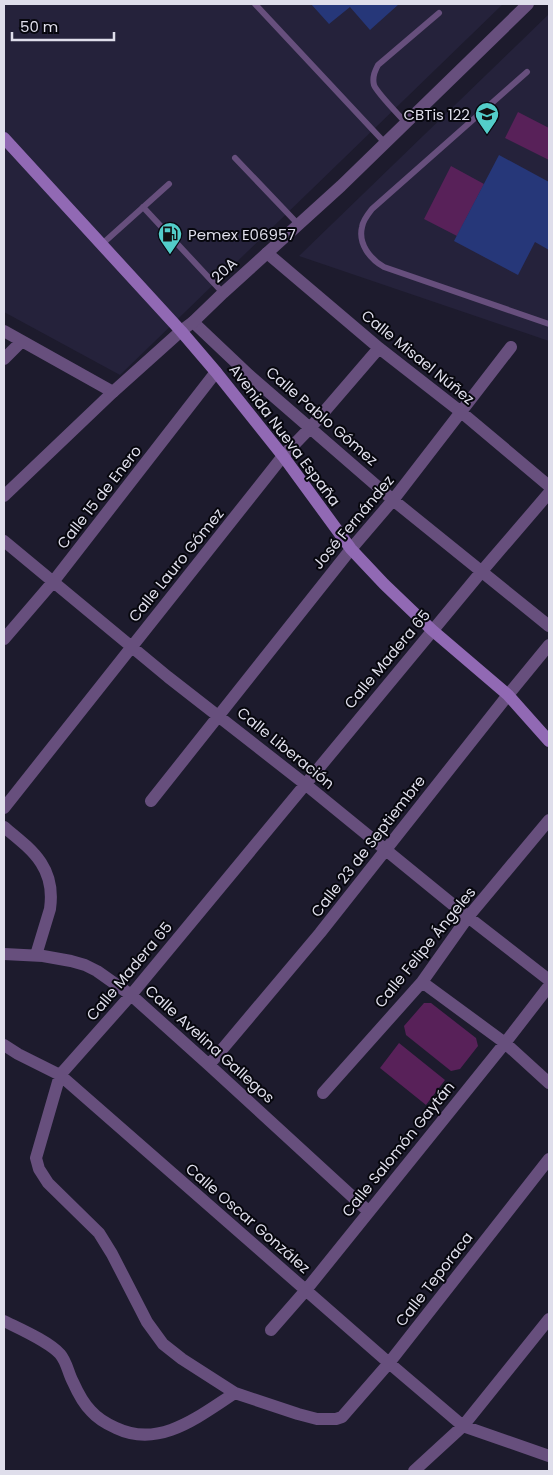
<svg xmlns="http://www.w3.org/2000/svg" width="553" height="1475" font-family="Poppins,sans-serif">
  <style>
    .built { fill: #25223b }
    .green { fill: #582159 }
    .building { fill: #263779 }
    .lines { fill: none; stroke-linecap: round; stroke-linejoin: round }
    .service { stroke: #674f7d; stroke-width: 6 }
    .minor { stroke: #674f7d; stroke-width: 12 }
    .tertiary { stroke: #674f7d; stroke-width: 12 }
    .secondary { stroke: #9169b4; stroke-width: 12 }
    .labels { text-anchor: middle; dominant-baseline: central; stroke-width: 4; stroke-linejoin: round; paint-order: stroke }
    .poi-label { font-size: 15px; fill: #dfdeeb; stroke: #07070e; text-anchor: end }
    .street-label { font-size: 15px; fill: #dfdeeb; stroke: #07070e }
  </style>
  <rect width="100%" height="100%" fill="#1d1b2d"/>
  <!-- built -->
  <path class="built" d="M4 4H503L120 375 4 312Z
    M549 14V341L299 256Z"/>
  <!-- green -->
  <path class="green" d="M518 112 549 128V160L505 138Z
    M451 166 484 184 457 236 424 219Z
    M424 1003H431L476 1038 478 1046 460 1069 451 1071 406 1035 404 1026Z
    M399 1043 445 1080 426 1105 380 1068Z"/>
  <!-- building -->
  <path class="building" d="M311 4H399L370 30 350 7 329 24Z
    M499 155 549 182V250L535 242 518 275 454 241Z"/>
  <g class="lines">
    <!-- service -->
    <path class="service" d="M255 4 385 143
      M527 72 372 209C368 214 363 220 362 227 358 244 370 259 384 267L549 324
      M406 123C399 115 377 93 374 85 372 77 375 71 378 65L439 13
      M235 158 298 224
      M143 207 223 293
      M101 245 169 184"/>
    <!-- minor -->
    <path class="minor" d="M267 253 379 348 461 412 549 486
      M193 322 249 375 393 500 549 626
      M4 331 113 392
      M4 359 22 341
      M549 493 482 571 131 995 60 1075 36 1158 39 1169 48 1183 99 1233 112 1254 147 1322 163 1344 182 1359 235 1393 298 1414 317 1419H336L342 1417 389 1363 549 1159
      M4 541 168 677 305 784 468 917 549 980
      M4 639 53 582 216 372
      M151 801 351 549 393 500 511 347
      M4 808 283 456 311 427 379 348
      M4 827C32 850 56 867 50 909L36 955
      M4 954 43 956 71 961 85 965 97 971 131 995 209 1065 368 1211
      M422 982 505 1043 549 1083
      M4 1045 18 1054 60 1075 389 1363 463 1426 549 1456
      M209 1065 320 933 508 695 549 645
      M323 1093 422 982 468 917 549 820
      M4 1321C20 1329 48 1341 60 1354 67 1362 68 1373 73 1382 77 1391 84 1404 91 1411 98 1419 107 1424 116 1428 160 1449 199 1416 235 1393
      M271 1330 306 1290 505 1043 549 986
      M414 1471 463 1426 549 1319"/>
    <!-- tertiary -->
    <path class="tertiary" d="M4 496 113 392 181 331 193 322 223 293 341 186 528 4"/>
    <!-- secondary -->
    <path class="secondary" d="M4 138 181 331 216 372 283 456 351 549 384 584 432 630 508 695 549 741"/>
  </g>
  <!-- icons -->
  <defs>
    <g id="school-pin" transform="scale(1.25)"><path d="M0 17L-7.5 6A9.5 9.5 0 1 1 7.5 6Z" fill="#53cdc9" stroke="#07070e"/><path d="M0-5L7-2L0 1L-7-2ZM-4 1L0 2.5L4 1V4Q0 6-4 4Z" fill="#111"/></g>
    <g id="fuel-pin" transform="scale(1.25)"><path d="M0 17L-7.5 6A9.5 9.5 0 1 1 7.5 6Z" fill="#53cdc9" stroke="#07070e"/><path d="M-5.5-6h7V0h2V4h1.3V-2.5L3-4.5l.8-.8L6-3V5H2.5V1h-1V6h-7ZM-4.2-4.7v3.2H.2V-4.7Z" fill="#111"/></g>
  </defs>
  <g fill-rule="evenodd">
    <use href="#school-pin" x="487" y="114"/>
    <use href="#fuel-pin" x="170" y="234"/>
  </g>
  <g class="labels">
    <!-- poi labels -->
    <g class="poi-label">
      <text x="470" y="114">CBTis 122</text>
      <text x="188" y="234" text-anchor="start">Pemex E06957</text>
    </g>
    <!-- street labels -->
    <g class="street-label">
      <text transform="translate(224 270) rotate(-43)">20A</text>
      <text transform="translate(418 357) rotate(39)">Calle Misael Núñez</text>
      <text transform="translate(322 416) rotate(41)">Calle Pablo Gómez</text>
      <text transform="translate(285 435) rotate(53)">Avenida Nueva España</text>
      <text transform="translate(99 497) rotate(-52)">Calle 15 de Enero</text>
      <text transform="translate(353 522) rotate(-50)">José Fernández</text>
      <text transform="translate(176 565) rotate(-51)">Calle Lauro Gómez</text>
      <text transform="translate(387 659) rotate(-50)">Calle Madera 65</text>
      <text transform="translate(286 748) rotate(39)">Calle Liberación</text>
      <text transform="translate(368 846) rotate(-52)">Calle 23 de Septiembre</text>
      <text transform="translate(425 947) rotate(-51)">Calle Felipe Ángeles</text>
      <text transform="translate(129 971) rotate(-50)">Calle Madera 65</text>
      <text transform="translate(210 1044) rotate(42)">Calle Avelina Gallegos</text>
      <text transform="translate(398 1149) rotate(-51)">Calle Salomón Gaytán</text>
      <text transform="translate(248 1218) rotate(41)">Calle Oscar González</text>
      <text transform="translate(434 1279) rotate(-52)">Calle Teporaca</text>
    </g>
  </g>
  <!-- border -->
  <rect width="553" height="1475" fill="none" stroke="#dfdeeb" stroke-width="10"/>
  <!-- scale -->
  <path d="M12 32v8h102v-8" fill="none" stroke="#dfdeeb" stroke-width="2.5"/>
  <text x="20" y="32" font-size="15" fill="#dfdeeb" stroke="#07070e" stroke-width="4" paint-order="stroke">50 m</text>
</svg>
